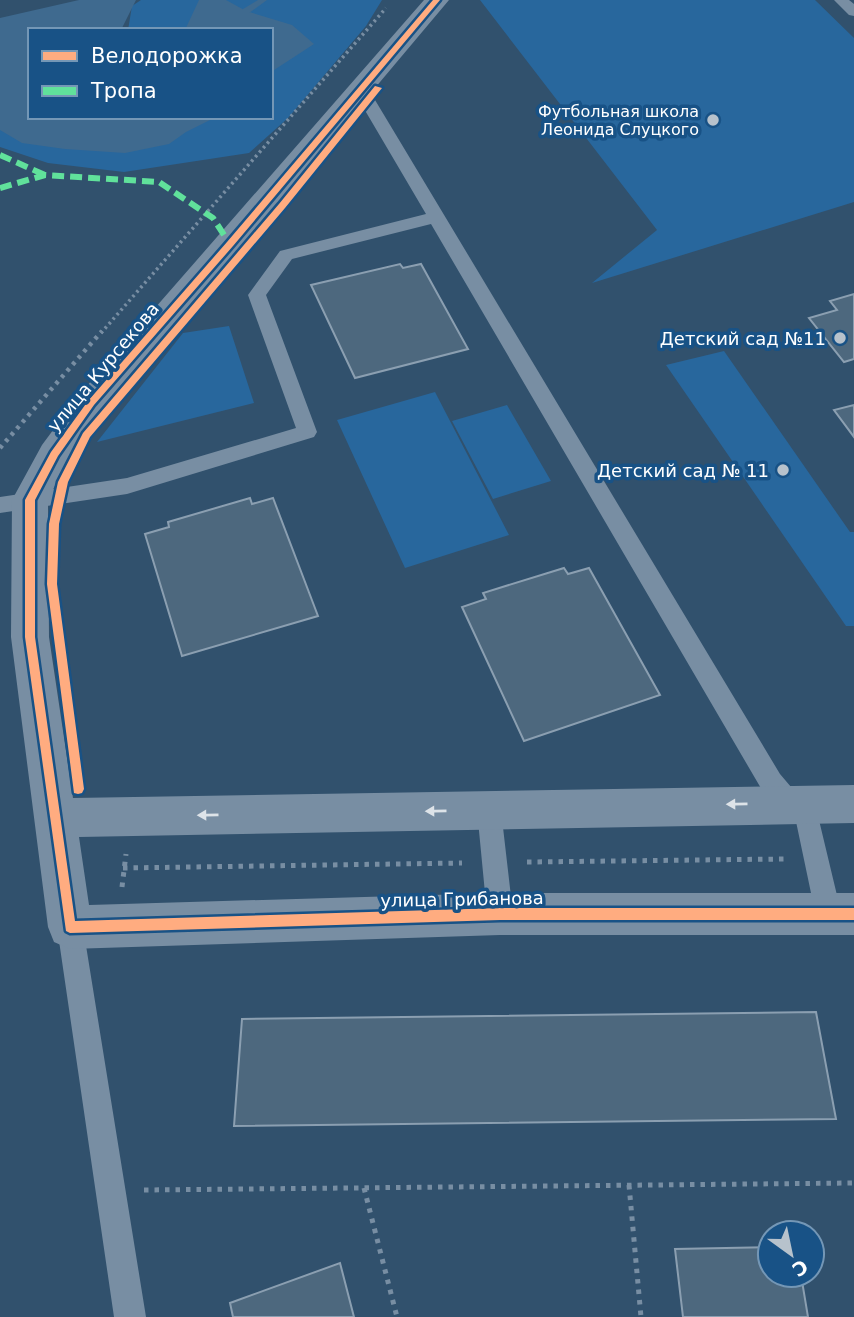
<svg xmlns="http://www.w3.org/2000/svg" width="854" height="1317" font-family="'DejaVu Sans',sans-serif">
  <style>
    .green { fill: #28679d }
    .water { fill: #3f6a8f }
    .lines { fill: none; stroke-linecap: round; stroke-linejoin: round }
    .stream { fill: #3f6a8f; fill-rule: evenodd }
    .building { fill: #4d687e; stroke: #8b9fb1; stroke-width: 2 }
    .path-far2 { stroke: #788ea3; stroke-width: 3.5; stroke-dasharray: 2.5 3.5; stroke-linecap: butt }
    .path-far1 { stroke: #788ea3; stroke-width: 4.5; stroke-dasharray: 3.5 5; stroke-linecap: butt }
    .path { stroke: #788ea3; stroke-width: 5; stroke-dasharray: 4.5 6; stroke-linecap: butt }
    .service { fill: #788ea3; fill-rule: evenodd }
    .minor { fill: #788ea3; fill-rule: evenodd }
    .quiet { stroke: #60e19b; stroke-width: 6; stroke-dasharray: 12 6; stroke-linecap: butt }
    .cycleway-casing { stroke: #185286; stroke-width: 5 }
    .cycleway { fill: #ffac80; fill-rule: evenodd }
    .oneway { fill: #dde3e8 }
    .poi-dot { fill: #b7c2cc; stroke: #185286; stroke-width: 2.5 }
    .labels { text-anchor: middle; dominant-baseline: central; stroke-width: 7; stroke-linejoin: round; paint-order: stroke }
    .far-poi-label { font-size: 16px; fill: #fff; stroke: #185286; text-anchor: end }
    .poi-label { font-size: 18px; fill: #fff; stroke: #185286; text-anchor: end }
    .street-label { font-size: 18px; fill: #fff; stroke: #185286 }
  </style>
  <rect width="100%" height="100%" fill="#31516d"/>
  <!-- green -->
  <path class="green" d="M141 0H382L366 26 288 118 249 153 124 172 48 163 0 147V119L271 117V30H128L132 6Z
    M480 0H815L854 38V202L592 283 657 230Z
    M229 326 254 403 97 442 183 333Z
    M724 351 850 532H854V626H846L666 365Z
    M435 392 509 535 405 568 337 420Z
    M507 405 551 481 493 499 452 421Z"/>
  <!-- water -->
  <path class="water" d="M79 0H136L121 30H30V117L214 118 186 132 169 144 125 153 65 149 22 143 0 130V18Z
    M199 0H226L246 11 292 25 314 44 271 72V30H185Z"/>
  <g class="lines">
    <!-- stream -->
    <path class="stream" d="M258 0H267L249 13H243V9Z"/>
  </g>
  <!-- building -->
  <path class="building" d="M400 264 403 268 421 264 468 349 355 378 311 285Z
    M854 294V359L844 362 809 318 837 310 830 301Z
    M854 405V437L834 410Z
    M250 498 252 504 273 498 318 616 182 656 145 534 169 527 168 522Z
    M564 568 568 574 589 568 660 695 524 741 462 607 486 599 483 593Z
    M816 1012 836 1119 234 1126 242 1019Z
    M770 1247V1275H801L808 1317H683L675 1249Z
    M340 1263 354 1317H233L230 1303Z"/>
  <g class="lines">
    <!-- path-far2 -->
    <path class="path-far2" d="M101 333 386 8"/>
    <!-- path-far1 -->
    <path class="path-far1" d="M0 448 102 331"/>
    <!-- path -->
    <path class="path" d="M527 862 784 859
      M123 868 462 863
      M122 887 126 854
      M629 1185 641 1317
      M364 1188 397 1317
      M144 1190 854 1183"/>
    <!-- service -->
    <path class="service" d="M834 0H849L854 4V16L849 15Z
      M361 85 369 90 780 774 797 794 804 792 813 795 841 912 837 921 828 925 819 921 815 912 794 812 789 814 780 811 762 790 431 224 292 259 266 295 317 432 314 437 127 494 0 513V497L127 478 296 428 248 295 280 251 426 214 353 90Z
      M489 799 498 802 501 810 513 914 509 923 500 927 491 923 487 914 477 810 480 802Z
      M70 914 79 918 83 927 146 1317H114L57 927 61 918Z"/>
    <!-- minor -->
    <path class="minor" d="M424 0H449L103 411 67 461 48 500 49 637 73 798 854 785V823L79 837 89 905 500 893H854V935H500L70 949 54 942 48 927 11 637 12 500 42 445 79 395Z"/>
    <!-- quiet -->
    <path class="quiet" d="M0 155 45 175
      M0 188 45 175 159 182 213 218 230 244"/>
    <!-- cycleway casing -->
    <g class="cycleway-casing">
      <path id="cycleway" d="M433 0H440L233 246 94 405 58 456 35 500V637L75 921 500 908H854V920H500L70 933 66 931 25 637V500L51 452 88 401 227 242Z
        M375 86 382 88 285 208 90 437 68 482 59 524 57 584 84 789 82 793 78 794 74 793 47 584 49 524 58 482 83 433 279 204Z"/>
    </g>
    <!-- cycleway -->
    <use href="#cycleway" class="cycleway"/>
  </g>
  <!-- one-way arrows -->
  <defs><path id="oneway-solid" d="M-6-.8H1V-3.2L6.5 0L1 3.2V.8H-6Z" transform="scale(1.75)"/></defs>
  <g class="oneway">
    <use href="#oneway-solid" transform="translate(737 804) rotate(179)"/>
    <use href="#oneway-solid" transform="translate(436 811) rotate(179)"/>
    <use href="#oneway-solid" transform="translate(208 815) rotate(179)"/>
  </g>
  <!-- markers -->
  <g class="poi-dot">
    <circle cx="713" cy="120" r="7"/>
    <circle cx="840" cy="338" r="7"/>
    <circle cx="783" cy="470" r="7"/>
  </g>
  <g class="labels">
    <!-- far-poi labels -->
    <g class="far-poi-label">
      <text x="699" y="111">Футбольная школа<tspan x="699" dy="18">Леонида Слуцкого</tspan></text>
    </g>
    <!-- poi labels -->
    <g class="poi-label">
      <text x="826" y="338">Детский сад №11</text>
      <text x="769" y="470">Детский сад № 11</text>
    </g>
    <!-- street labels -->
    <g class="street-label">
      <text transform="translate(103 367) rotate(-50)">улица Курсекова</text>
      <text transform="translate(462 899) rotate(-1)">улица Грибанова</text>
    </g>
  </g>
  <!-- legend -->
  <rect x="28" y="28" width="245" height="91" fill="#185286" stroke="#7497b6" stroke-width="2"/>
  <rect x="42" y="51" width="35" height="10" fill="#ffac80" stroke="#7497b6" stroke-width="2"/>
  <text x="91" y="63" font-size="21" fill="#ffffff">Велодорожка</text>
  <rect x="42" y="86" width="35" height="10" fill="#60e19b" stroke="#7497b6" stroke-width="2"/>
  <text x="91" y="98" font-size="21" fill="#ffffff">Тропа</text>
  <!-- north arrow -->
  <g transform="translate(791 1254) rotate(147)"><circle r="33" fill="#185286" stroke="#7497b6" stroke-width="2"/>
  <path d="M0-5L12 26L0 18L-12 26Z" fill="#b7c2cc"/>
  <text y="-10" font-size="19" font-weight="bold" text-anchor="middle" fill="#ffffff">С</text>
  </g>
</svg>
